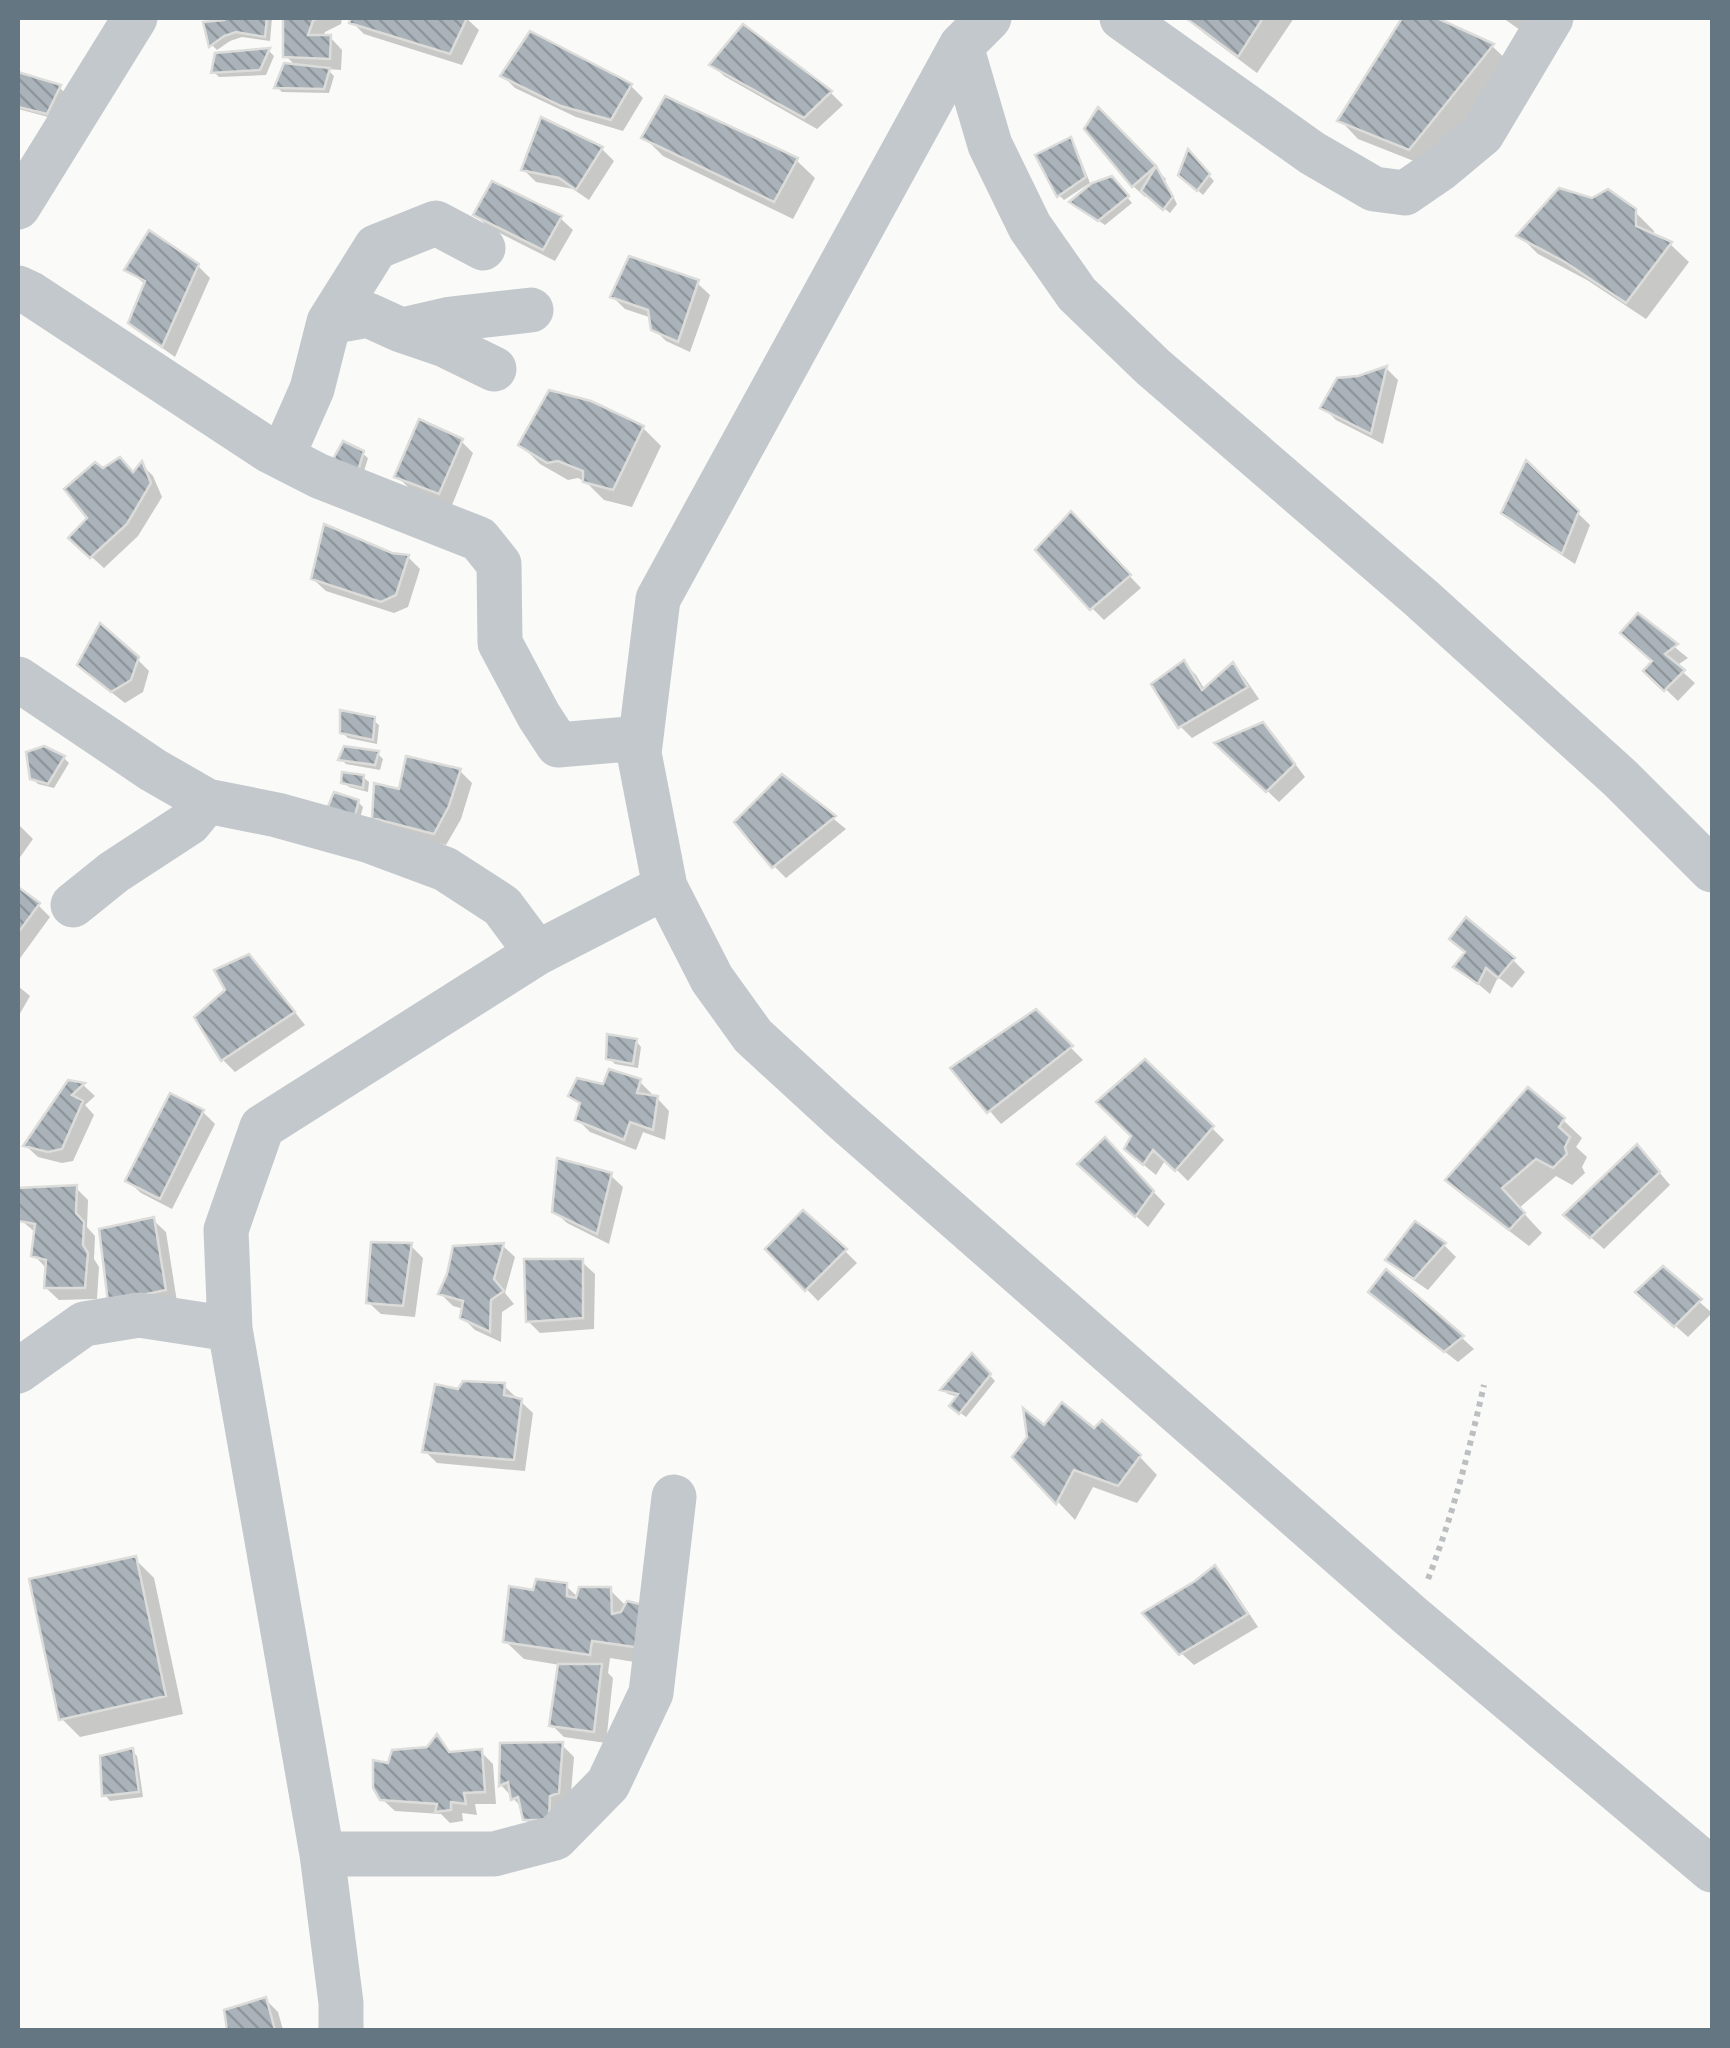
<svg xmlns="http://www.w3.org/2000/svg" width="1730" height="2048" font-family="'Public Sans',sans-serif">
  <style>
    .shadow { fill: #0003 }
    .building { fill: url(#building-back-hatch); stroke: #dcdcda; stroke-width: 2.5 }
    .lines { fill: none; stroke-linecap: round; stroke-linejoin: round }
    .path { stroke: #bbbfc2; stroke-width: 6; stroke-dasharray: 5 5; stroke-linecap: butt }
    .minor { stroke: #c3c8cc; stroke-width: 45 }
  </style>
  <defs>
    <pattern id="building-back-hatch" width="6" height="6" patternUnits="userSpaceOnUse" patternTransform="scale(2.5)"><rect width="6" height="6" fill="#aab3b9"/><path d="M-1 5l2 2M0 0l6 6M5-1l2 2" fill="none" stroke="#8e969c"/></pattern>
  </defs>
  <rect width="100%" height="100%" fill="#fafaf8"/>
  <!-- shadow -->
  <path class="shadow" d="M230 18H272L270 41 242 37 230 41 217 50 212 45 206 24 225 22Z
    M285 18H342L341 24 325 32 323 37H330L342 50 341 70 327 69 334 76 329 93 282 92 277 87 297 67 286 56Z
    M353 18H466L479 30 462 65 364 34 352 22Z
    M1189 18H1294L1257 73 1205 34Z
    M1405 18H1431L1492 46 1511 64 1429 167 1358 139 1340 120Z
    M1503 18H1528L1520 30Z
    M743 27 831 93 843 105 817 129 724 76 712 64Z
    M269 51 274 56 266 75 219 77 214 72 217 55Z
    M18 75 60 88 65 93 52 118 18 109Z
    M503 76 631 86 643 98 623 131 576 117 515 88Z
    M1098 111 1166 179 1165 181 1177 204 1170 213 1148 195 1145 197 1133 186Z
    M542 120 602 149 614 161 589 200 573 189 536 182 524 170Z
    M644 137 796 160 815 178 793 219 663 156Z
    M1070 140 1075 145 1090 183 1064 200 1059 195Z
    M1189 154 1214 181 1203 195 1181 175Z
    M1117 185 1132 203 1105 225 1078 207Z
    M1634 211 1654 231V237L1670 244 1689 262 1646 319 1587 280 1538 254 1520 236Z
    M476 215 560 218 573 230 555 261 488 227Z
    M198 266 210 278 175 357 144 335 131 322 146 285 127 269Z
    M697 283 710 295 690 352 666 341 653 328 652 318 625 309 613 297Z
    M1387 369 1398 380 1383 444 1336 420 1324 408 1359 378Z
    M643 428 661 446 632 507 604 500 586 482 578 478 568 480 540 464 521 445Z
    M461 441 473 453 452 505 409 488 397 476Z
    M362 453 368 458 362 478 341 466Z
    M1527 464 1590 525 1575 564 1516 525 1504 513Z
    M142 465 153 476 162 497 138 536 104 568 84 550 103 471 134 476Z
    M1071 515 1141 588 1104 620 1092 608Z
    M392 555 408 557 420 569 408 607 394 613 326 591 313 579Z
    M1638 617 1688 658 1676 666 1695 683 1678 701 1646 670 1654 662Z
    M137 659 149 671 143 692 125 703 92 677Z
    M1184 663 1196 675 1205 690 1232 666 1244 677 1259 699 1192 738 1180 726Z
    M373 720 379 725 377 744 348 738 342 732Z
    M1263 725 1275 737 1305 777 1279 802 1218 744Z
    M378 754 383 759 380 770 346 764 341 759Z
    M64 758 69 763 54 788 38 784 32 778Z
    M460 771 472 783 461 819 446 845 387 830 375 817Z
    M363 777 369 782 368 792 349 787 344 782Z
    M782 777 846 829 786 878 774 866Z
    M358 802 363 807 358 826 335 816Z
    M18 824 33 839 18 860Z
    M18 890 38 905 50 917 18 961Z
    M249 957 261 969 305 1025 235 1072 223 1060 197 1018 228 991Z
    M1513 960 1525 972 1512 988 1498 977 1490 994 1457 966Z
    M18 986 30 996 18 1017Z
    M1035 1012 1083 1060 1001 1124 953 1068Z
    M636 1041 641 1047 638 1068 615 1064 609 1058Z
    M1145 1062 1224 1140 1188 1181 1166 1159 1156 1175 1139 1161 1134 1136Z
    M640 1082 652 1094 651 1098H657L669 1111 665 1140 643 1132 636 1150 590 1132 578 1120 582 1106 571 1095 604 1087Z
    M69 1083 83 1085 95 1096 85 1105 94 1115 73 1161 62 1163 38 1157 26 1146Z
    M171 1097 203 1112 215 1124 172 1209 141 1193 128 1181Z
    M1563 1120 1582 1138 1576 1147 1587 1157 1582 1167 1585 1173 1572 1185 1556 1176 1519 1208 1542 1233 1529 1246 1466 1198 1448 1180Z
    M1105 1141 1165 1204 1148 1227 1092 1176Z
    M1649 1160 1670 1185 1604 1249 1579 1227Z
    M610 1175 623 1187 609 1244 567 1223 554 1211Z
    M76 1188 88 1200 87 1227 95 1236 94 1259 99 1267 97 1299 59 1300 46 1288V1268L34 1255 36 1233 21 1220Z
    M153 1220 166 1232 177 1302 123 1313Z
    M1444 1245 1456 1257 1428 1290 1400 1271 1388 1259Z
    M411 1246 423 1258 415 1317 381 1314 368 1302Z
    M503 1246 515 1257 505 1293 514 1304 502 1312 501 1342 475 1330 462 1317 464 1309 453 1306 441 1294Z
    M768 1249 845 1251 857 1263 818 1301Z
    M582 1262 595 1274 594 1329 540 1333 528 1321Z
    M1663 1270 1712 1313 1688 1337 1651 1304Z
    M1386 1272 1462 1338 1474 1349 1458 1362 1384 1304Z
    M972 1356 995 1381 966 1417 958 1411 959 1397 948 1394 943 1390Z
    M504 1386 533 1413 525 1471 437 1463 425 1451 460 1392Z
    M1044 1428 1095 1431 1139 1456 1157 1475 1137 1503 1093 1487 1075 1520 1015 1456Z
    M135 1559 154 1578 183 1714 80 1737 61 1718Z
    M1215 1568 1227 1580 1258 1627 1194 1665 1181 1653Z
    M566 1586 579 1598 610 1590 627 1607 659 1666 610 1658 608 1673 613 1678 606 1743 564 1737 552 1725 560 1665 524 1659 505 1641 535 1593Z
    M437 1738 452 1754 481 1752 493 1764 496 1804H475L477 1815 462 1813 463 1821 450 1823 441 1814 395 1811 382 1799 389 1766 429 1749Z
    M562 1745 574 1757 570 1805 537 1832 525 1819 523 1809 501 1785Z
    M132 1751 137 1756 143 1797 110 1801 105 1795Z
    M266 2000 278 2012 283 2030H230L226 2012Z"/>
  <!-- building -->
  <path class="building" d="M227 18H267L265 37 236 32 224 36 209 47 203 22 224 20Z
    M283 18H319L313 21 308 35H331L330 59 283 57Z
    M351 18H467L450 54 349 23Z
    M1186 18H1263L1238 57Z
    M1402 18H1437L1494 44 1409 150 1337 121Z
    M743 24 832 91 804 118 709 65Z
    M530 31 632 84 611 120 561 106 500 76Z
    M270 48 260 70 211 73 215 53Z
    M284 63 330 68 324 89 274 88Z
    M18 72 61 85 47 114 18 107Z
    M665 96 798 158 774 202 641 138Z
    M1098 107 1156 166 1132 187 1084 129Z
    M541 117 603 147 576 190 559 178 521 170Z
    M1071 137 1086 177 1057 197 1035 155Z
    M1188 149 1210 174 1197 191 1178 175Z
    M1156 166 1173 197 1163 210 1141 191Z
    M1112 176 1129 196 1098 221 1069 202 1092 183Z
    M492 181 562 216 543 250 473 215Z
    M1559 188 1592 198 1608 189 1636 209V226L1672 242 1626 303 1565 262 1516 236Z
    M149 230 199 264 162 347 128 323 145 281 124 270Z
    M629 256 699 280 678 342 651 330 648 310 610 297Z
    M1387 366 1371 434 1320 408 1337 378 1358 376Z
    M549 390 591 401 644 426 613 490 583 482V471L558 461 547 463 518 445Z
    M419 419 463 439 439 494 394 477Z
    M343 441 364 451 357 474 332 461Z
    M120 457 133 472 142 461 151 483 127 524 90 558 68 538 87 518 64 489 95 462 103 468Z
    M1526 460 1579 511 1562 554 1501 513Z
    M1071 511 1131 575 1090 610 1035 550Z
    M324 524 392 553 409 555 396 595 381 602 311 579Z
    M1638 613 1678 644 1665 654 1685 670 1664 691 1643 671 1652 661 1620 633Z
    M100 623 139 657 131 680 111 692 77 665Z
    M1184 660 1202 690 1233 662 1248 687 1178 728 1151 684Z
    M340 710 375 717 373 740 340 733Z
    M1263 722 1295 764 1266 792 1214 743Z
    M44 746 65 756 48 784 30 779 26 752Z
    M344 746 379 751 375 765 338 760Z
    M406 756 461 769 449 806 434 834 372 818 374 783 399 789Z
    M342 772 364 775 363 788 341 783Z
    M782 774 836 816 772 868 734 822Z
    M334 792 359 800 353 823 326 811Z
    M18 887 40 903 18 933Z
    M1466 917 1515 958 1498 978 1486 968 1478 984 1453 967 1465 952 1449 939Z
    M249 954 295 1012 221 1061 194 1017 225 990 214 970Z
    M1036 1009 1073 1046 987 1113 950 1068Z
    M607 1034 637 1039 633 1064 606 1059Z
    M1145 1059 1214 1126 1175 1171 1153 1150 1143 1165 1124 1149 1131 1136 1096 1102Z
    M609 1069 641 1079 637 1093 658 1096 653 1130 630 1122 624 1140 575 1120 580 1103 568 1096 577 1078 603 1084Z
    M68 1080 85 1083 72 1095 83 1101 62 1149 48 1152 23 1146Z
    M1528 1087 1565 1118 1559 1127 1570 1137 1565 1147 1567 1154 1553 1168 1536 1159 1502 1188 1525 1213 1509 1230 1445 1180Z
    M170 1093 204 1110 160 1199 125 1181Z
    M1105 1137 1154 1191 1135 1217 1077 1164Z
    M1637 1144 1660 1172 1590 1238 1563 1215Z
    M557 1158 612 1173 597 1234 552 1212Z
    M77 1185 76 1213 84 1222 83 1245 88 1253 85 1288H44L46 1260 31 1256 35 1224 19 1221 18 1188Z
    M803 1210 847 1249 805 1291 765 1249Z
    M154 1217 166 1290 108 1302 99 1229Z
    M1415 1221 1446 1243 1414 1279 1385 1260Z
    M371 1242 412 1243 403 1306 366 1303Z
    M504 1243 494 1279 504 1291 491 1300 490 1332 460 1318 463 1301 438 1294 447 1274 453 1246Z
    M524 1259H583V1318L526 1322Z
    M1663 1266 1702 1299 1674 1327 1635 1292Z
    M1386 1269 1464 1336 1444 1352 1368 1292Z
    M972 1353 991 1374 959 1414 949 1406 958 1394 940 1390Z
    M463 1381 505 1383 504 1395 522 1399 514 1460 422 1452 435 1384 458 1389Z
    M1062 1402 1094 1428 1102 1420 1141 1455 1118 1486 1074 1470 1056 1504 1012 1457 1027 1437 1023 1408 1044 1425Z
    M136 1556 166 1696 59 1720 29 1579Z
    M1215 1565 1248 1614 1179 1655 1142 1613 1195 1581Z
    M536 1579 567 1583V1596L576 1598 579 1587H611L612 1614 621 1612 627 1601 644 1605 641 1648 592 1641 590 1655 503 1642 509 1586 533 1590Z
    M558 1664H602L594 1732 549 1726Z
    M437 1734 449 1752 482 1749 485 1792 464 1793 466 1804 451 1802V1810L435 1812 437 1804 380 1800 373 1788V1760L388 1763 392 1750 427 1747Z
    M563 1742 559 1793 550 1796 549 1820H523L518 1797 511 1800 508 1782 499 1786 500 1743Z
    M133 1748 139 1792 102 1796 100 1756Z
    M266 1997 275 2030H227L224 2010Z"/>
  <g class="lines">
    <!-- path -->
    <path class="path" d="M1428 1579C1453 1515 1469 1451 1484 1385"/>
    <!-- minor -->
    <path class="minor" d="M989 18 961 46 658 599 639 753 665 887 712 979 753 1036 839 1115 1412 1617 1712 1870
      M1122 18 1312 153 1374 189 1405 193 1440 169 1482 134 1551 18
      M961 46 990 145 1030 227 1077 294 1153 367 1421 598 1620 778 1712 870
      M18 207 135 18
      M18 288 31 294 270 451 319 476 479 539 499 564 500 643 539 716 558 745 641 738
      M329 322 368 315 401 330 445 345 494 369
      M403 330 451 319 531 310
      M282 457 312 389 329 322 376 247 436 223 483 248
      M18 679 153 770 207 801 277 815 367 840 445 869 502 906 537 953
      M73 905 114 872 189 823 207 801
      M18 1371 84 1324 139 1315 230 1329
      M322 1854H494L555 1838 608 1784 651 1693 674 1497
      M341 2030V2003L322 1854 230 1329 226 1230 262 1127 537 953 665 887"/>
  </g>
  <!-- border -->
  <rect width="1730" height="2048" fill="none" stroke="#657683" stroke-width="40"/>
</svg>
